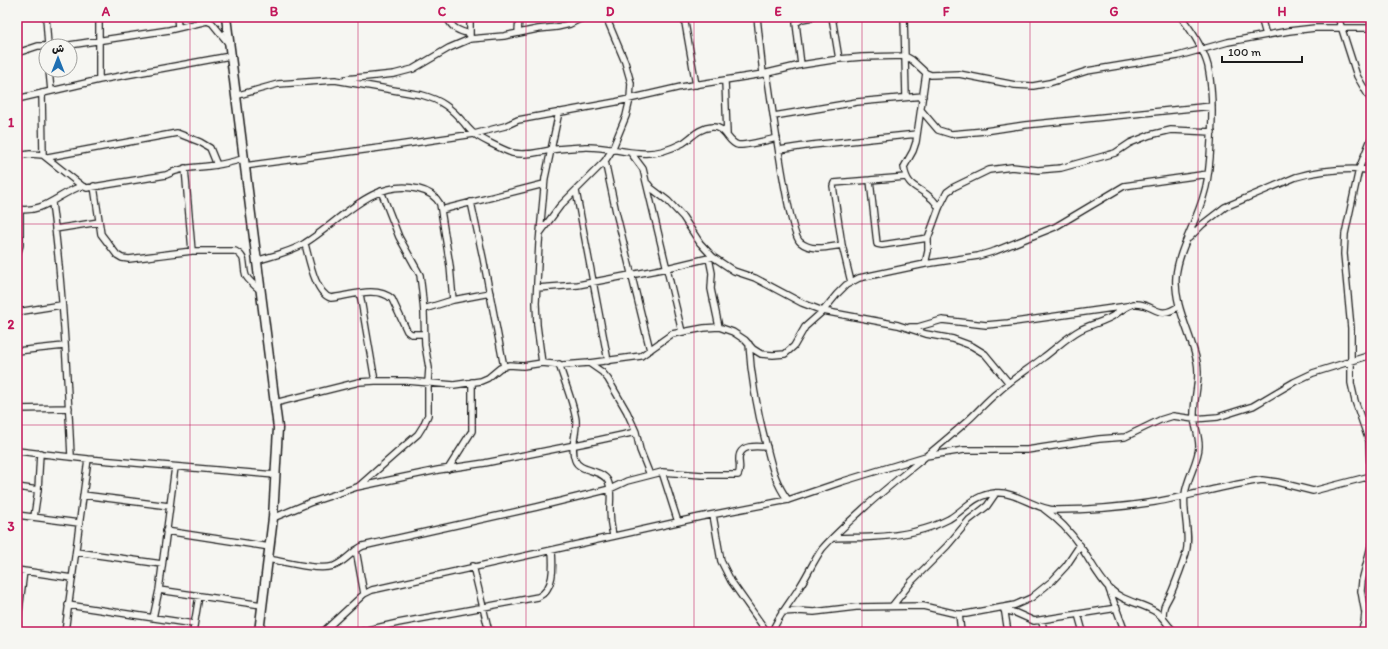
<svg xmlns="http://www.w3.org/2000/svg" width="1388" height="649" font-family="Itim,'Playpen Sans Arabic',sans-serif">
  <style>
    .lines { fill: none; stroke-linecap: round; stroke-linejoin: round }
    .street-casing { stroke: #1c1c1c; stroke-width: 8 }
    .secondary-casing { stroke: #1c1c1c; stroke-width: 11 }
    .street { stroke: #f6f6f2; stroke-width: 5.5 }
    .secondary { stroke: #f6f6f2; stroke-width: 8 }
    .grid { fill: none; stroke: #c2185b; stroke-width: 1; stroke-opacity: 0.55 }
    .neatline { fill: none; stroke: #c2185b; stroke-width: 1.5 }
    .grid-label { font-size: 13px; text-anchor: middle; font-weight: bold; fill: #c2185b }
  </style>
  <rect width="100%" height="100%" fill="#f6f6f2"/>
  <filter id="ink" filterUnits="userSpaceOnUse"><feTurbulence type="fractalNoise" baseFrequency=".025" numOctaves="2"/><feDisplacementMap in="SourceGraphic" scale="8" xChannelSelector="R" yChannelSelector="G"/><feConvolveMatrix kernelMatrix="1 2 1 2 8 2 1 2 1" color-interpolation-filters="sRGB"/></filter>
  <g filter="url(#ink)">
    <g class="lines">
      <!-- street casing -->
      <g class="street-casing">
        <path id="street" d="M17 17H18
          M46 17 48 46
          M99 17V80
          M177 17 178 27
          M447 17C452 29 459 31 470 34
          M470 17V37
          M684 17 696 85
          M757 17 763 74
          M832 17 839 59
          M904 17 906 97
          M1261 17 1266 35
          M1338 17 1357 76 1371 100
          M518 33 519 17
          M63 46 169 30 207 21 212 23 229 44
          M17 53 38 46H46
          M801 65 796 23 802 19 813 17
          M49 70 51 91
          M767 73C771 97 788 232 800 242 812 252 828 247 842 245
          M926 73 916 142 913 151 904 167C907 188 918 186 931 198 934 200 937 205 939 208
          M346 79 394 74 413 69 449 48 470 39 504 36 538 29 557 27 570 24 580 19 592 17
          M725 81 727 134
          M42 93 43 155
          M235 96 278 84 335 80 422 95C441 100 451 108 464 123 466 126 469 129 472 132 478 138 504 150 512 153 526 156 538 152 551 150 562 148 574 148 585 147 611 146 637 158 663 151 670 149 677 146 683 143 692 137 699 128 712 127 726 126 727 142 738 145 746 146 768 140 777 138
          M17 99 99 80 230 56
          M921 110 938 130 951 134 985 131 1025 125 1212 106
          M774 116 857 102 923 96
          M1371 139 1359 169 1345 234 1344 254 1351 328V383L1355 401 1369 441 1371 483
          M779 150 812 145 917 134
          M631 153 643 169 682 332
          M17 156 30 154 43 155 82 186 87 188 166 175C182 167 193 168 209 166 220 165 232 162 243 159
          M48 157 177 133 200 142 210 148 217 165
          M605 161 616 212 650 350
          M244 166 379 148 474 134 505 126 518 120 616 102 681 87 763 74 801 65 839 59 862 57 905 56 912 60 926 73 931 75 959 74 1015 85 1033 86 1049 83 1087 71 1178 56 1228 42 1289 31 1315 28H1371
          M185 168 192 251
          M870 180 877 244 882 245 928 238
          M648 184 651 188 668 201 683 217 700 243 713 257 734 271 755 278 802 303 823 311 898 325 926 334 953 339 972 346 985 354 1009 383
          M94 186 101 234 117 255 122 258 129 259 192 251H235C248 258 242 265 246 276 249 281 255 286 260 290
          M576 191 608 361
          M471 202 483 258 504 367
          M52 203C63 287 67 372 71 456
          M17 209C44 214 59 193 82 186
          M441 210 544 184
          M55 229 99 222
          M540 233 560 206 605 161 612 150 626 116 630 99 631 83 625 62 606 17
          M1189 238 1203 224 1225 207 1296 177C1320 170 1346 168 1371 170
          M305 244C309 258 315 294 331 298 349 296 377 285 392 299L407 331 411 334H424
          M17 255 20 245V210
          M709 258 712 273 711 289 719 327
          M256 261C272 256 291 252 305 243 340 222 372 178 418 189 427 191 435 195 440 204L450 266 453 300
          M925 264 928 251V238L939 208 947 192 954 187 989 170 1012 167 1038 170 1061 168 1115 153 1130 143 1150 135 1171 130 1212 132
          M851 282 842 245 833 186 834 183 906 177
          M537 288 578 285 667 268 713 257
          M360 294 375 381
          M424 309 453 300 490 293
          M17 312 61 305
          M910 327H918L942 320 986 325 1008 323 1127 306
          M749 344C751 378 757 410 766 444 771 464 775 483 788 500
          M17 351 64 346
          M542 363 537 325 536 303 539 243 545 178 559 112
          M589 363 602 372 608 379 627 412 636 432 640 450 650 475
          M559 364C564 381 574 404 576 420 577 434 570 446 575 460 579 472 602 469 608 481 612 490 610 500 610 509 610 518 611 527 613 536
          M275 403 359 382 375 381H407L454 385 481 381 488 378 500 368 509 365 523 366 542 363 563 365 589 363 641 356 672 334 704 328 719 327 733 332 745 340 753 349 761 354 773 355 785 354 794 346 805 327 823 311 837 294 846 285 859 278 925 264 978 256 995 251 1055 227 1124 186 1208 174
          M17 409 69 408
          M17 451 88 459 275 475
          M448 469 472 431V382
          M662 472 678 522
          M359 486 418 434 423 426 428 415V382L429 368 425 345 424 313 422 291 420 275 399 237 381 191
          M17 487 38 490
          M83 495 169 506
          M1044 509C1058 519 1070 531 1080 546 1090 560 1098 577 1110 589 1125 603 1140 602 1156 612 1164 617 1167 626 1175 632
          M17 515 79 523
          M713 515 721 561 731 581 767 632
          M34 517 38 490 40 453
          M273 518 309 503 357 487 438 470 485 463 585 443 636 432
          M166 531 270 547
          M834 538C847 537 860 538 873 537 898 536 926 531 949 519 966 509 973 495 995 493 1016 491 1036 510 1056 510 1089 510 1123 507 1155 502 1191 496 1226 485 1262 480L1277 482 1313 491 1371 476
          M356 550 364 594
          M76 552 162 564
          M268 559C285 562 318 571 334 566 345 562 352 551 363 546L537 507 610 489 627 481 662 472 702 475H738C741 470 739 465 739 459 739 444 757 446 767 447
          M473 566 489 632
          M17 570 72 578
          M1109 589 1125 632
          M159 590 262 605
          M68 605 194 624
          M893 605 912 581 947 546 969 520 987 506 996 493
          M1004 607 1008 632
          M1004 610 1016 613 1034 621 1117 608
          M782 612 798 611 814 612 856 607 923 606 957 614H966L1015 605 1031 598 1052 581 1066 566 1080 545
          M959 614 961 632
          M1078 614 1083 632
          M1163 617C1163 603 1167 603 1172 591 1177 579 1182 566 1186 553 1191 534 1182 511 1185 494 1187 478 1199 460 1199 446 1199 436 1195 427 1194 418 1193 399 1201 380 1197 362 1191 333 1174 307 1176 277 1178 250 1197 221 1204 194 1208 182 1209 169 1210 157 1212 127 1214 96 1208 66 1203 48 1192 31 1181 17
          M153 618 159 590 175 467
          M1041 620 1045 632
          M17 627 24 571
          M326 630 354 632
          M65 632 88 459
          M193 632 199 596
          M321 632 325 630 364 594 372 590 700 517 788 500 844 481 926 456 964 450H1027L1099 439 1125 437 1160 420 1173 416 1194 419 1218 417 1253 406 1294 382 1313 373 1371 355
          M359 632 398 623 538 597C555 589 553 566 552 550
          M772 632C778 616 790 603 799 588 807 576 813 562 822 549 834 535 849 522 863 509 896 479 932 453 965 423 977 413 986 401 998 392 1012 379 1029 369 1044 357 1056 348 1067 337 1080 330 1091 324 1105 322 1116 314 1122 310 1127 305 1134 304 1154 302 1157 322 1179 306
          M1361 632 1364 623 1365 613 1361 591 1362 581 1371 546"/>
      </g>
      <!-- secondary casing -->
      <g class="secondary-casing">
        <path id="secondary" d="M226 17 278 428 273 518 259 632"/>
      </g>
      <!-- street -->
      <use href="#street" class="street"/>
      <!-- secondary -->
      <use href="#secondary" class="secondary"/>
    </g>
  </g>
  <!-- grid -->
  <path class="grid" d="M190 17V632M358 17V632M526 17V632M694 17V632M862 17V632M1030 17V632M1198 17V632M17 224H1371M17 425H1371"/>
  <!-- margin -->
  <rect width="1388" height="649" fill="none" stroke="#f6f6f2" stroke-width="44"/>
  <!-- north arrow -->
  <g transform="translate(58 58)"><circle r="19" fill="#f6f6f2" stroke="#9f9f9c"/>
  <path d="M0-3L7 15L0 10L-7 15Z" fill="#1f6fb2"/>
  <text y="-6" font-size="11" font-weight="bold" text-anchor="middle" fill="#1c1c1c">ش</text>
  </g>
  <!-- scale -->
  <path d="M1222 56v6h80v-6" fill="none" stroke="#1c1c1c" stroke-width="2"/>
  <text x="1228" y="56" font-size="12" fill="#1c1c1c" stroke="#f6f6f2" stroke-width="3" paint-order="stroke">100 m</text>
  <rect x="22" y="22" width="1344" height="605" class="neatline"/>
  <g class="grid-label">
    <text x="106" y="16">A</text>
    <text x="274" y="16">B</text>
    <text x="442" y="16">C</text>
    <text x="610" y="16">D</text>
    <text x="778" y="16">E</text>
    <text x="946" y="16">F</text>
    <text x="1114" y="16">G</text>
    <text x="1282" y="16">H</text>
    <text x="11" y="127">1</text>
    <text x="11" y="329">2</text>
    <text x="11" y="531">3</text>
  </g>
</svg>
